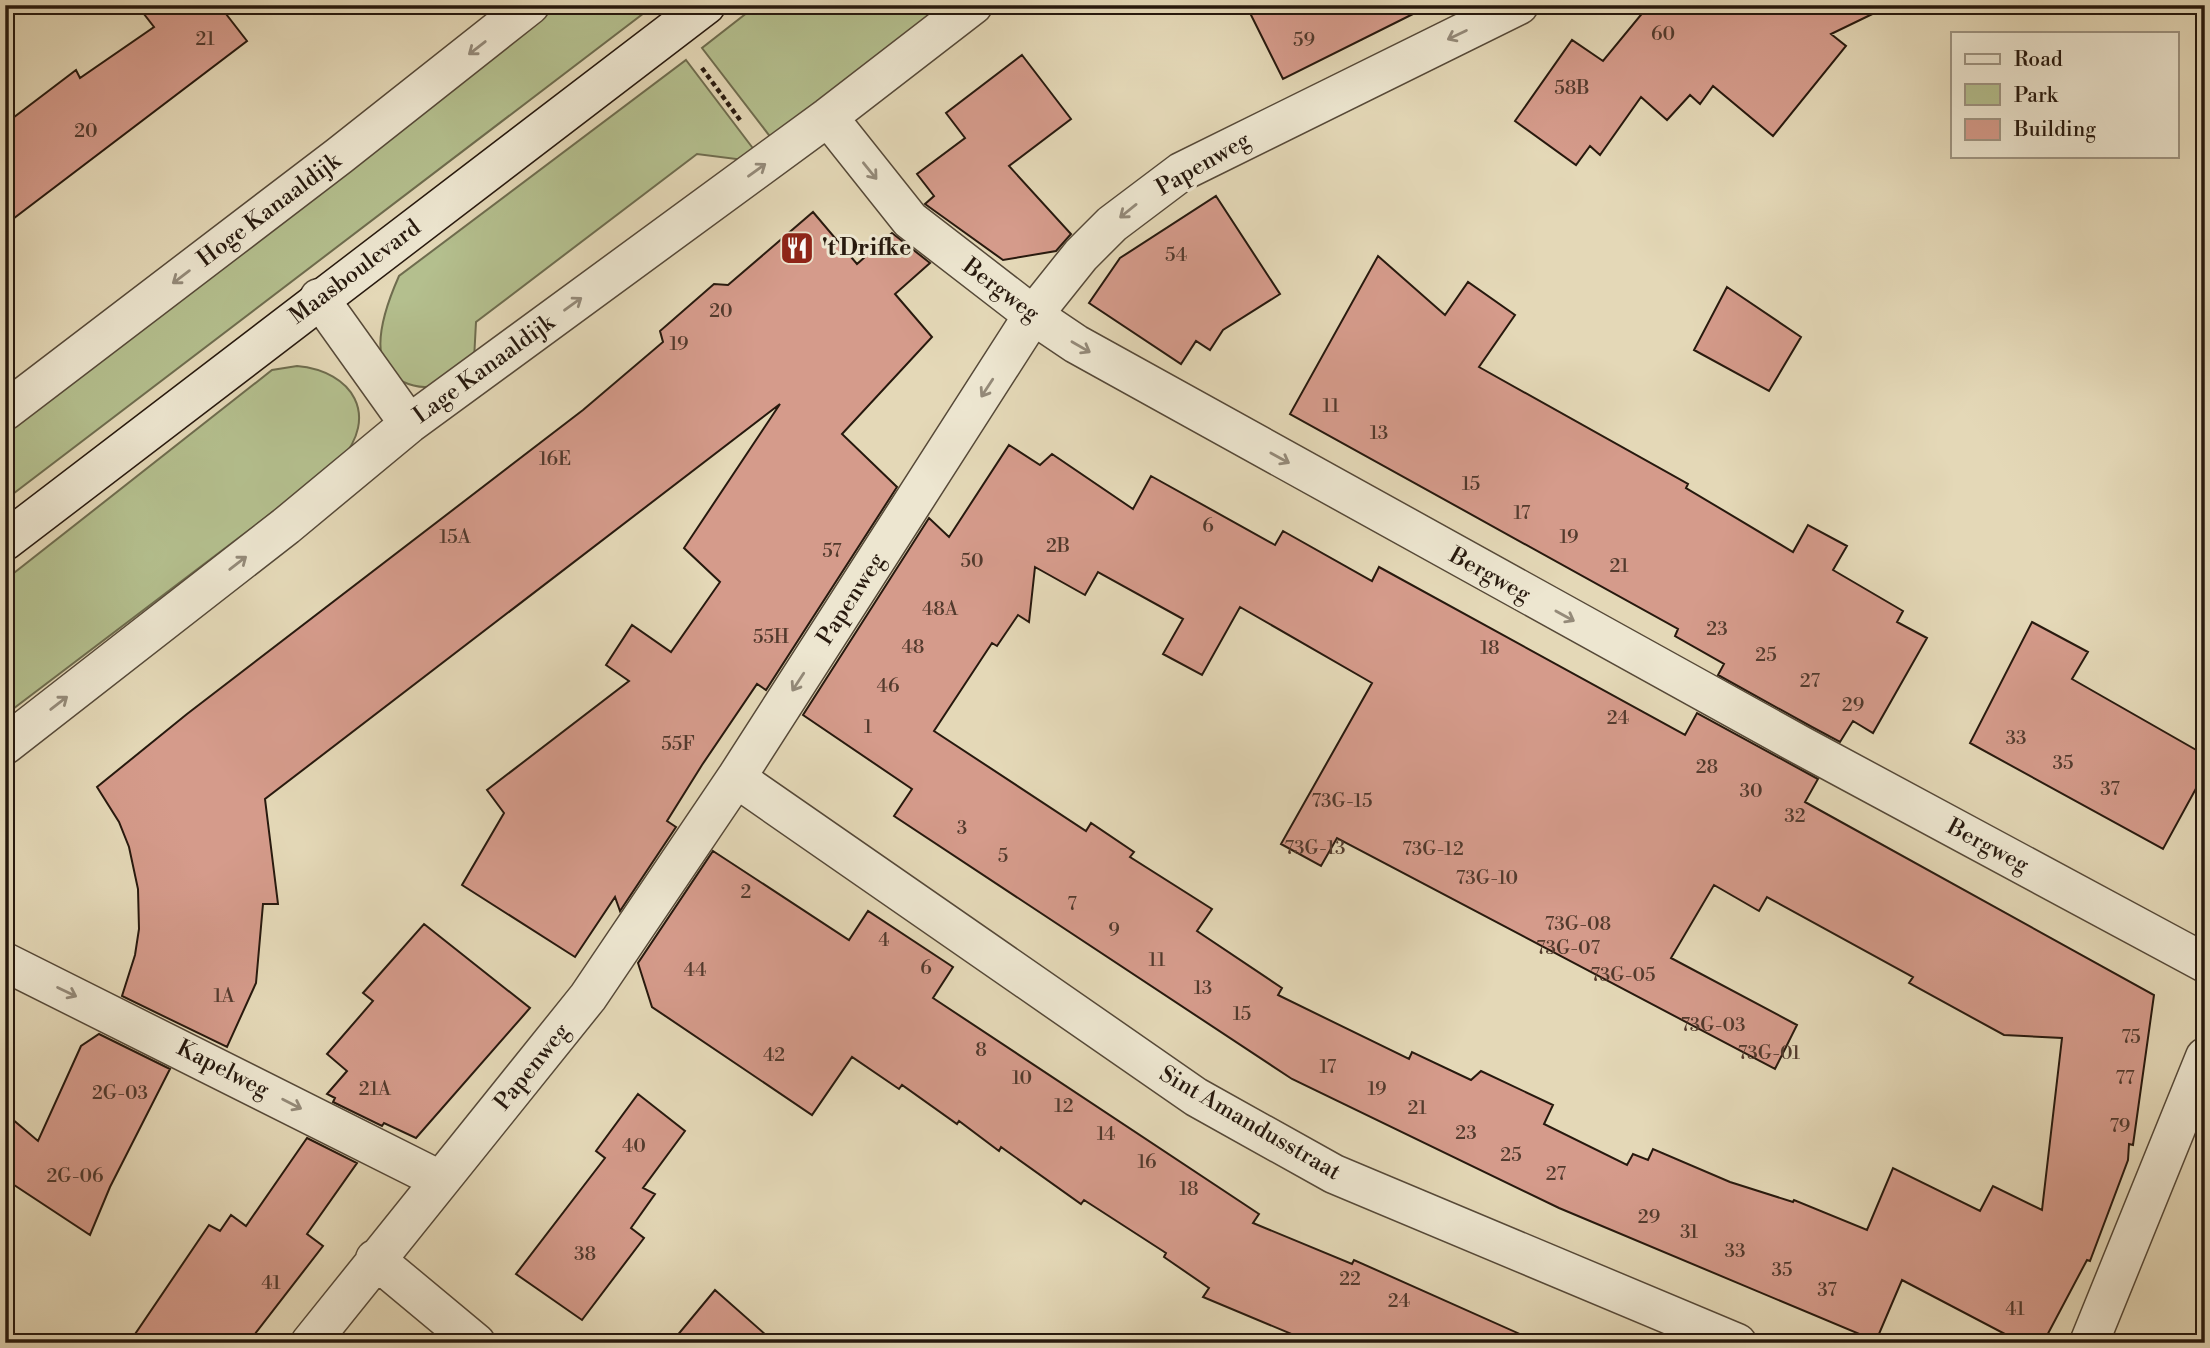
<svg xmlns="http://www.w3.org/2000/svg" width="2210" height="1348" font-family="'Libre Bodoni',serif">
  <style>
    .green { fill: #b4bf8e; stroke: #6e6c4e; stroke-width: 2 }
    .building { fill: #d59b8b; stroke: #27190e; stroke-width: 2; fill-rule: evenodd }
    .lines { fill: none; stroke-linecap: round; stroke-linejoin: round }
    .street-casing { stroke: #564938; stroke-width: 41 }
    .secondary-casing { stroke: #27190e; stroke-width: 41 }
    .path { stroke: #27190e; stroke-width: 4.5; stroke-dasharray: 5 3.5; stroke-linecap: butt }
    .street { stroke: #ede6d0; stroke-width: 38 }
    .secondary { stroke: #ede6d0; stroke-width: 38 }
    .oneway { stroke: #948a79 }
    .labels { text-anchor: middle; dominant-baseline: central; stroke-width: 6; stroke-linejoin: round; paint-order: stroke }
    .number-label { font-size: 19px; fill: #523a2d }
    .street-label { font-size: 23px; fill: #27190e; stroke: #ede6d0 }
    .poi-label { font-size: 23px; font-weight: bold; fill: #27190e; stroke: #ede6d0; text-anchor: start }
  </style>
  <rect width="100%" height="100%" fill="#e4d8b7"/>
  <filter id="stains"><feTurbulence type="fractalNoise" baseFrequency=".00286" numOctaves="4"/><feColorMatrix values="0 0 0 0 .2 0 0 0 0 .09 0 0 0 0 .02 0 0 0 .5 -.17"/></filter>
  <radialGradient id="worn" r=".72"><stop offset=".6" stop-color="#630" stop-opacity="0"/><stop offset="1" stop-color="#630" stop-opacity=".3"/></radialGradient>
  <!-- green -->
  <path class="green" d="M559 5H625L644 13 5 500V432Z
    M757 5H945L772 139 702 48Z
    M686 60 755 151 744 160 697 154 476 322 474 360C461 368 446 381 432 386 421 389 410 385 401 381 363 363 387 303 399 276Z
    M297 366C353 371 380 416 340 461L5 715V580L272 370Z"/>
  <!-- building -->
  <path class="building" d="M137 5H219L247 41 5 225V124L76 70 80 78 154 27Z
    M1246 5H1431L1283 79Z
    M1649 5H1891L1831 34 1846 46 1773 136 1713 86 1700 104 1690 95 1667 120 1641 97 1600 155 1590 146 1576 165 1515 121 1572 40 1603 61Z
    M1022 55 1071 119 1009 166 1071 234 1056 251 1003 260 925 204 934 196 917 174 965 138 946 113Z
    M1216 196 1280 294 1223 330 1210 350 1196 341 1181 364 1089 303 1120 258Z
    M813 212 857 264 892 233 930 263 895 294 932 337 842 434 897 487 766 690 757 684 702 765 667 821 676 827 620 911 615 897 575 957 462 885 504 813 487 790 629 681 606 665 632 625 671 652 720 582 684 548 780 404 265 799 278 904H263L256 983 227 1047 122 996 135 955 139 929 138 889 129 847 119 822 97 787 187 714 583 410 663 342 660 331 714 284 728 285Z
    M1378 256 1445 315 1468 282 1515 315 1479 367 1688 484 1686 488 1793 552 1808 525 1847 546 1833 570 1903 611 1897 622 1927 638 1873 733 1853 721 1840 742 1812 727 1718 675 1724 664 1675 636 1678 629 1290 414Z
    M1727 287 1801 337 1769 391 1694 350Z
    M1009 445 1040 465 1052 454 1133 509 1151 476 1275 545 1283 531 1372 581 1379 567 1685 735 1697 713 1818 779 1805 802 2154 995 2133 1145 2129 1144 2128 1160 2090 1261 2087 1260 2043 1343H2022L1902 1280 1876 1341 1559 1208 1292 1079 894 816 912 789 803 715 929 518 949 537ZM1035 567 1085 595 1098 572 1183 619 1163 654 1202 675 1240 607 1372 683 1281 844 1321 866 1337 838 1775 1069 1797 1025 1671 958 1714 885 1759 911 1767 897 1913 977 1909 983 2004 1035 2062 1038 2042 1210 1993 1186 1980 1211 1893 1168 1867 1230 1794 1200 1793 1202 1730 1182 1653 1149 1648 1160 1633 1154 1627 1165 1544 1124 1553 1105 1481 1071 1471 1080 1412 1052 1409 1059 1278 995 1282 988 1197 931 1212 909 1130 857 1134 852 1091 823 1086 831 934 731 992 643 997 646 1018 615 1029 622Z
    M2032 622 2088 652 2072 679 2205 755V772L2163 849 1970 743Z
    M713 851 849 940 868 911 953 967 933 998 1259 1214 1253 1223 1352 1264 1354 1260 1540 1343H1313L1203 1297 1209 1288 1164 1257 1166 1253 1084 1200 1081 1204 1001 1147 999 1151 959 1121 957 1124 902 1085 899 1089 852 1057 812 1115 652 1007 638 963Z
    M424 924 530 1008 416 1138 384 1123 382 1126 333 1102 335 1098 327 1094 347 1071 327 1054 373 1001 363 993Z
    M99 1034 170 1069 110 1187 90 1235 5 1179V1113L38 1141 81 1046Z
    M638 1094 685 1131 643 1188 655 1194 631 1228 644 1238 582 1320 516 1274 605 1158 596 1151Z
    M307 1138 357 1163 307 1234 323 1246 248 1343H129L209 1225 220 1231 231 1215 246 1226Z
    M715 1290 775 1343H671Z"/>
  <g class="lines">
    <!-- street casing -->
    <g class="street-casing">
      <path id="street" d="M828 117 910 220 1033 315 1076 344 1802 746 2205 963
        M319 298 409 424
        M5 411 339 156 530 5
        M5 745 286 526 409 424 828 117 973 5
        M736 778 1196 1097 1334 1174 1737 1343
        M5 962 440 1180
        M375 1259 476 1343
        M310 1343 588 997 736 778 1033 315 1081 255 1112 224 1181 172 1519 5
        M2089 1343 2205 1057"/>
    </g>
    <!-- secondary casing -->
    <g class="secondary-casing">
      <path id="secondary" d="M5 541 706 5"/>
    </g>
    <!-- path -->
    <path class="path" d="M702 68 740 120"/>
    <!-- street -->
    <use href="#street" class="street"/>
    <!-- secondary -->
    <use href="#secondary" class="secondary"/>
  </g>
  <!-- one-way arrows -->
  <defs><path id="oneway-shaft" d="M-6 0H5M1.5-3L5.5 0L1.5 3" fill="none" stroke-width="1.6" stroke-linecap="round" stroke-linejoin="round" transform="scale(1.75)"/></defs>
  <g class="oneway">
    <use href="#oneway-shaft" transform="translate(1457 35) rotate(154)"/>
    <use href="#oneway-shaft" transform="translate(477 48) rotate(142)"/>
    <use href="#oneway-shaft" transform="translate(757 170) rotate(-36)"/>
    <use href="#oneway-shaft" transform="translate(870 171) rotate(51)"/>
    <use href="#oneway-shaft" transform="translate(1128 211) rotate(141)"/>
    <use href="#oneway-shaft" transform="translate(181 277) rotate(143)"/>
    <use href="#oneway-shaft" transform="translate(573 304) rotate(-36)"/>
    <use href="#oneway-shaft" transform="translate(1081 347) rotate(30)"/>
    <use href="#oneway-shaft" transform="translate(987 388) rotate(123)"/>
    <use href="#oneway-shaft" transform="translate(1280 458) rotate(29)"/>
    <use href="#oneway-shaft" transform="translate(238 563) rotate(-38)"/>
    <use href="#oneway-shaft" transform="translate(1565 616) rotate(29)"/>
    <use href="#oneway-shaft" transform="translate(798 682) rotate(123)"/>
    <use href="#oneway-shaft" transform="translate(59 703) rotate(-38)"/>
    <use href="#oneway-shaft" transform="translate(67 992) rotate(26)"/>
    <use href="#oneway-shaft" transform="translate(292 1104) rotate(27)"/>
  </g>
  <!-- icons -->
  <defs>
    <g id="restaurant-square" transform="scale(1.75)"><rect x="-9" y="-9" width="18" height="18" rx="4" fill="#8f2418" stroke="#ede6d0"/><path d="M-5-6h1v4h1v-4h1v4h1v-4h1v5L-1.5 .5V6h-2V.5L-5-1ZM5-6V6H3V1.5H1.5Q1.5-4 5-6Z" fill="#fff"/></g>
  </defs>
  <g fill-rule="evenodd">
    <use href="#restaurant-square" x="797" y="248"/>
  </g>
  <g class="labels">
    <!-- number labels -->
    <g class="number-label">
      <text x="1663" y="34">60</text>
      <text x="205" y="39">21</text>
      <text x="1304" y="40">59</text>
      <text x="1572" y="88">58B</text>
      <text x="86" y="131">20</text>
      <text x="1176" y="255">54</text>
      <text x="721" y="311">20</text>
      <text x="679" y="344">19</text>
      <text x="1331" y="406">11</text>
      <text x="1379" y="433">13</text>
      <text x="555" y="459">16E</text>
      <text x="1471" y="484">15</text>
      <text x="1522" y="513">17</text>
      <text x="1208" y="526">6</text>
      <text x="455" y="537">15A</text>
      <text x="1569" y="537">19</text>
      <text x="1058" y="546">2B</text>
      <text x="832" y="551">57</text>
      <text x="972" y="561">50</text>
      <text x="1619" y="566">21</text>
      <text x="940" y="609">48A</text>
      <text x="1717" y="629">23</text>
      <text x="771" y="637">55H</text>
      <text x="913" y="647">48</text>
      <text x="1490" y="648">18</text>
      <text x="1766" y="655">25</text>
      <text x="1810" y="681">27</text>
      <text x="888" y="686">46</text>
      <text x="1853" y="705">29</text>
      <text x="1618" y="718">24</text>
      <text x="868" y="727">1</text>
      <text x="2016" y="738">33</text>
      <text x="678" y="744">55F</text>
      <text x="2063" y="763">35</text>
      <text x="1707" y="767">28</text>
      <text x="2110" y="789">37</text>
      <text x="1751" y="791">30</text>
      <text x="1342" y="801">73G-15</text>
      <text x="1795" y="816">32</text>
      <text x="962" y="828">3</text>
      <text x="1315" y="848">73G-13</text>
      <text x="1433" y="849">73G-12</text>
      <text x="1003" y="856">5</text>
      <text x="1487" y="878">73G-10</text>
      <text x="746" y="892">2</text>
      <text x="1072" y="904">7</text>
      <text x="1578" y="924">73G-08</text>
      <text x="1114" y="930">9</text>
      <text x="884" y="940">4</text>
      <text x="1568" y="948">73G-07</text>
      <text x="1157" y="960">11</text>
      <text x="926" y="968">6</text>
      <text x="695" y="970">44</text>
      <text x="1623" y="975">73G-05</text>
      <text x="1203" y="988">13</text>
      <text x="224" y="996">1A</text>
      <text x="1242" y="1014">15</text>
      <text x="1713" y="1025">73G-03</text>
      <text x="2131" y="1037">75</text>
      <text x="981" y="1050">8</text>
      <text x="1769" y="1053">73G-01</text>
      <text x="774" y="1055">42</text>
      <text x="1328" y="1067">17</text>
      <text x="1022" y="1078">10</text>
      <text x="2125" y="1078">77</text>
      <text x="375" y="1089">21A</text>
      <text x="1377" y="1089">19</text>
      <text x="120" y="1093">2G-03</text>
      <text x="1064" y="1106">12</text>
      <text x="1417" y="1108">21</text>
      <text x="2120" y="1126">79</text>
      <text x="1466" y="1133">23</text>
      <text x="1106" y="1134">14</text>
      <text x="634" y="1146">40</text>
      <text x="1511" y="1155">25</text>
      <text x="1147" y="1162">16</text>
      <text x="1556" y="1174">27</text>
      <text x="75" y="1176">2G-06</text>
      <text x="1189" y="1189">18</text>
      <text x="1649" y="1217">29</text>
      <text x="1689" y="1232">31</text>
      <text x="1735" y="1251">33</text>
      <text x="585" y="1254">38</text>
      <text x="1782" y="1270">35</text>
      <text x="1350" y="1279">22</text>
      <text x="271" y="1283">41</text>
      <text x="1827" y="1290">37</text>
      <text x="1399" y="1301">24</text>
      <text x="2015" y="1309">41</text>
    </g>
    <!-- street labels -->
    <g class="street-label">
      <text transform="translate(1203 164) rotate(-30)">Papenweg</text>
      <text transform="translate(269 210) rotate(-37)">Hoge Kanaaldijk</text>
      <text transform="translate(355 272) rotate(-37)">Maasboulevard</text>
      <text transform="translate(1001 290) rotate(37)">Bergweg</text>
      <text transform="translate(484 369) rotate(-36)">Lage Kanaaldijk</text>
      <text transform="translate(1490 575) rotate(29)">Bergweg</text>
      <text transform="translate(851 599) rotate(-57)">Papenweg</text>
      <text transform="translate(1988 846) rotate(28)">Bergweg</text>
      <text transform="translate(532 1067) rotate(-51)">Papenweg</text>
      <text transform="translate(223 1069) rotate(27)">Kapelweg</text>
      <text transform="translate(1250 1123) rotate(30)">Sint Amandusstraat</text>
    </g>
    <!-- poi labels -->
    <g class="poi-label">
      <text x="822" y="248">'t Drifke</text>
    </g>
  </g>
  <!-- margin -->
  <rect width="2210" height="1348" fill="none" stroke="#e4d8b7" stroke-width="28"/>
  <rect x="7" y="7" width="2196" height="1334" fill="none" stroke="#27190e" stroke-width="3.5"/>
  <rect x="14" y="14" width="2182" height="1320" fill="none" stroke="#27190e" stroke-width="2"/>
  <!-- legend -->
  <rect x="1951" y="32" width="228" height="126" fill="#ede6d0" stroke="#9e9482" stroke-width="2"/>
  <rect x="1965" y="54" width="35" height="10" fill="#ede6d0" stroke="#9e9482" stroke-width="2"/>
  <text x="2014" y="66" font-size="21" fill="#27190e">Road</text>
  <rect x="1965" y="84" width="35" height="21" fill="#b4bf8e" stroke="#9e9482" stroke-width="2"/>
  <text x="2014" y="102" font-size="21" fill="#27190e">Park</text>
  <rect x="1965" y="119" width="35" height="21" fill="#d59b8b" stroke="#9e9482" stroke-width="2"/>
  <text x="2014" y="136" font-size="21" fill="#27190e">Building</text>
  <rect width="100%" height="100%" filter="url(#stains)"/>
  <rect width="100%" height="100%" fill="url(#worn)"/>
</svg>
